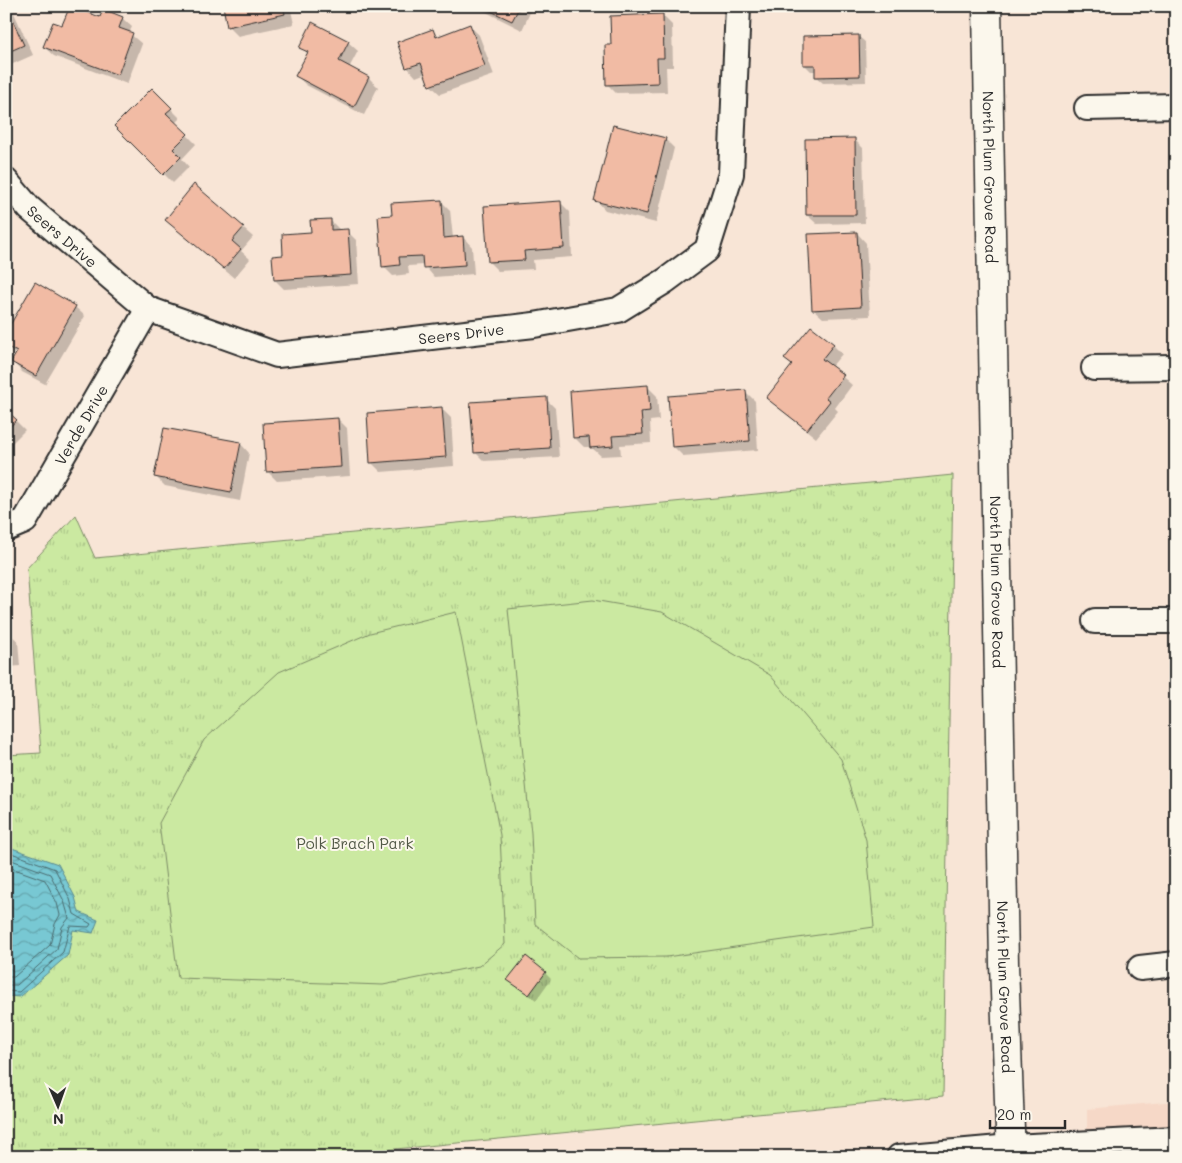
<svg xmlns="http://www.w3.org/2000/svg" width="1182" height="1163" font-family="Mali,sans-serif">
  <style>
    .built { fill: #f6d8c7 }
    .park { fill: url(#park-tufts); stroke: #7b8a66 }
    .garden { fill: #cbe9a1; stroke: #7b8a66 }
    .water { fill: url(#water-waves); stroke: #598990 }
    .shadow { fill: #0003 }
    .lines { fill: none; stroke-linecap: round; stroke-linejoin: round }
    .shore { stroke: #4a6a6e; stroke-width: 1 }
    .building { fill: #f1bba4; stroke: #2b2b2b }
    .minor-casing { stroke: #2b2b2b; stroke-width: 28 }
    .tertiary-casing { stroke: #2b2b2b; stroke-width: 31 }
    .minor { stroke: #fbf7ec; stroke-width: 24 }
    .tertiary { stroke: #fbf7ec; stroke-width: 28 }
    .labels { text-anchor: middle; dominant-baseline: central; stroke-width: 4; stroke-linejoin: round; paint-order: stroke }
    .street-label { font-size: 15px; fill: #2b2b2b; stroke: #fbf7ec }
    .park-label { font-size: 15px; fill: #535a48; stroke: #fbf7ec }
  </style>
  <defs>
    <pattern id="park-tufts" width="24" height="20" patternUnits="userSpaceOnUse" patternTransform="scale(1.25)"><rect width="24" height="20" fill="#cbe9a1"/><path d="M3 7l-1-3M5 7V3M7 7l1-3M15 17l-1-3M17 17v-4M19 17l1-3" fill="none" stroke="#aec88b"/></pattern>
    <pattern id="water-waves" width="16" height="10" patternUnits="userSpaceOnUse" patternTransform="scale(1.25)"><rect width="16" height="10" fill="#78c8d3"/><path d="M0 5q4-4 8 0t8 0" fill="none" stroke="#63a3ab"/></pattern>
  </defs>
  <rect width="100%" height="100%" fill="#f8e5d6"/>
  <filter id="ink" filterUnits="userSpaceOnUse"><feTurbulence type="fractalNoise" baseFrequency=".02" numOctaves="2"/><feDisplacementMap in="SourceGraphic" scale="10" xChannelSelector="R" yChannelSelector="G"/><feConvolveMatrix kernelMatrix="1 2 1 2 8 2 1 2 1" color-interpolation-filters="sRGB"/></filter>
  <g filter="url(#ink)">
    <!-- built -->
    <path class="built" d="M1176 1101V1157H1087V1109Z"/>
    <!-- park -->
    <path class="park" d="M953 475 943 1096 313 1157H6V755L41 753 27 568 76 515 95 558Z"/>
    <!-- garden -->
    <path class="garden" d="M593 600 662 612 770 675 841 759 866 840 874 927 666 957 578 958 535 924 531 833 508 609Z
      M456 612 500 835 505 944 479 966 383 985 178 978 159 823 204 740 279 672 370 633Z"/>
    <!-- water -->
    <path class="water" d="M6 846 58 864 75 897 79 912 98 920 93 933 73 930 68 955 20 997 6 996Z"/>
    <!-- shadow -->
    <path class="shadow" d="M6 6 14 13 33 55 6 67Z
      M224 6H290L294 24 238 36 229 27Z
      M474 6H533L522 30Z
      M663 16 672 25 673 67H666L667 92 616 93 607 84Z
      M122 18 132 27 129 33 142 44 127 84 54 56 44 47 63 27 101 19Z
      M470 26 479 35 494 75 440 94 430 85 426 73 416 77 407 67 433 31 439 37Z
      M858 36 865 42 866 82 823 83 816 77V71H811L805 65Z
      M348 42 358 51 349 68 369 78 378 87 364 115 306 85 297 76 308 54 301 47Z
      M152 90 180 118 175 123 196 144 182 159 189 167 173 183 116 126Z
      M665 139 674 148 656 223 605 210 596 200Z
      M854 139 863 148 865 223 817 224 807 215Z
      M194 186 253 237 241 251 250 259 234 278 166 220Z
      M441 201 450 210 453 238 463 237 472 247 474 274 434 277 424 265 408 266 409 274 393 276 383 266 393 216Z
      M560 202 570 212 572 257 533 260 534 269 498 271 489 262Z
      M330 220 340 230 347 231 356 240 359 284 284 289 275 280 284 256Z
      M857 233 866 243 870 316 823 318 813 309Z
      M35 284 75 307 85 316 45 384 22 372 13 362 17 355 6 347V334Z
      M833 345 842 354 831 367 852 385 835 408 838 411 816 438 767 398 793 366 786 359Z
      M648 387 657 396 659 420 650 421 651 443 620 445 621 455 601 456 591 447H584L575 438Z
      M745 391 755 401 758 450 683 456 673 446Z
      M546 399 555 408 559 457 484 461 475 452Z
      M441 408 451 418 454 466 381 472 371 462Z
      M6 411 25 430 6 449Z
      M338 419 347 428 350 476 277 481 267 471Z
      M240 443 249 453 240 501 165 486 156 477Z
      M6 631 18 641 20 666 9 667 11 688H6Z
      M545 973 551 979 536 1000 509 980Z"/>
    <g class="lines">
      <!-- shore -->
      <path class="shore" d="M6 851 55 869 70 899 74 914 91 924 89 927 70 926 63 952 19 992 6 991
        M6 858 50 874 64 901 69 918 62 927 57 949 17 985H6
        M6 866 45 880 57 903 60 915 55 924 50 945 14 977H6"/>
    </g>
    <!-- building -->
    <path class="building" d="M6 6 24 45 6 53Z
      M70 6 100 17 103 9 123 17 119 28 133 33 118 75 43 47 53 22 62 25Z
      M223 6H283L285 14 227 27Z
      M480 6H520L512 21Z
      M663 14 664 58H657L658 83 606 85 605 45H611L610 16Z
      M312 22 349 41 339 61 369 77 354 107 295 76 308 52 299 48Z
      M470 24 485 66 429 86 421 63 406 68 397 42 433 29 436 37Z
      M859 35 860 76 815 77V65H803V36Z
      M152 88 172 108 166 113 188 134 173 149 181 157 163 175 114 126Z
      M613 125 666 138 647 214 594 201Z
      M855 138 856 215H806L805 139Z
      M194 184 244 227 232 241 241 249 224 269 165 220Z
      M442 200 444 238 463 236 465 265 423 268 422 256 399 257 400 265 382 267 378 216 392 215 391 203Z
      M561 201 564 248 524 251 525 260 488 262 484 206Z
      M331 219V230L348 229 351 275 274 280 272 256 283 255 282 234 311 232 310 220Z
      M857 232 861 307 812 310 808 234Z
      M35 282 76 306 36 376 11 362 17 352 6 346V332Z
      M811 326 834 344 822 359 844 375 826 398 830 401 807 430 766 398 792 365 784 359Z
      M648 385 650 411 641 412 643 434 612 436 613 446 590 448 589 437 573 438 570 391Z
      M746 390 750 441 672 447 668 396Z
      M547 397 550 448 474 453 470 402Z
      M442 407 446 457 370 463 367 413Z
      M6 410 17 420 6 430Z
      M338 418 341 467 266 472 263 423Z
      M164 428 241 442 231 492 154 477Z
      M6 630H9L11 657H6Z
      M526 956 546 972 529 995 507 980Z"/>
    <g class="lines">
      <!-- minor casing -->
      <g class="minor-casing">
        <g id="minor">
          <path d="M1087 108 1176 106"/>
          <path id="s1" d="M6 181 29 208 148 309 277 355 534 325 618 310 665 281 707 250 731 174 738 6"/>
          <path d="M1094 368 1176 367"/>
          <path id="s2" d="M6 529 25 521 148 309"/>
          <path d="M1095 621H1176"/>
          <path d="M1140 968 1176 964"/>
          <path d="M899 1157 1011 1147 1176 1139"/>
        </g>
      </g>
      <!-- tertiary casing -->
      <g class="tertiary-casing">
        <g id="tertiary">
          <path id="s3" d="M987 6 1004 964 1011 1157"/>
        </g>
      </g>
      <!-- minor -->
      <use href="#minor" class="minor"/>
      <!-- tertiary -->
      <use href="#tertiary" class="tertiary"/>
    </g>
  </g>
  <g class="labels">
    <!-- street labels -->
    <g class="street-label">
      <text stroke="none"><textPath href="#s3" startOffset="171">North Plum Grove Road</textPath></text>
      <text stroke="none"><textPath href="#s1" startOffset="79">Seers Drive</textPath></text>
      <text stroke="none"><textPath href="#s1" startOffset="514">Seers Drive</textPath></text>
      <text stroke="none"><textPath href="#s2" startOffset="132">Verde Drive</textPath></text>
      <text stroke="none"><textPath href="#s3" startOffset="576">North Plum Grove Road</textPath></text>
      <text stroke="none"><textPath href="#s3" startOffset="981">North Plum Grove Road</textPath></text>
    </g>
    <!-- park labels -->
    <g class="park-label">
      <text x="355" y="843">Polk Brach Park</text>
    </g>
  </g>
  <!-- margin -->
  <rect width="1182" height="1163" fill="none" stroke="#fbf7ec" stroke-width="25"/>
  <rect x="12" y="12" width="1157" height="1138" fill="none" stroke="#2b2b2b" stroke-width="2" filter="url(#ink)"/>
  <!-- north arrow -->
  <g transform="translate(58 1106) rotate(178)" stroke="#fbf7ec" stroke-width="4" paint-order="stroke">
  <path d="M0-4L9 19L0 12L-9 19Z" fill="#2b2b2b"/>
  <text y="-8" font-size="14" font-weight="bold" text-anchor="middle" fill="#2b2b2b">N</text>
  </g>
  <!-- scale -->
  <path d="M990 1120v8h75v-8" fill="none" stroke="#2b2b2b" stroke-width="2.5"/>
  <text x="997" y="1120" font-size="15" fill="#2b2b2b" stroke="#fbf7ec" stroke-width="4" paint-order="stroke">20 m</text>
</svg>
